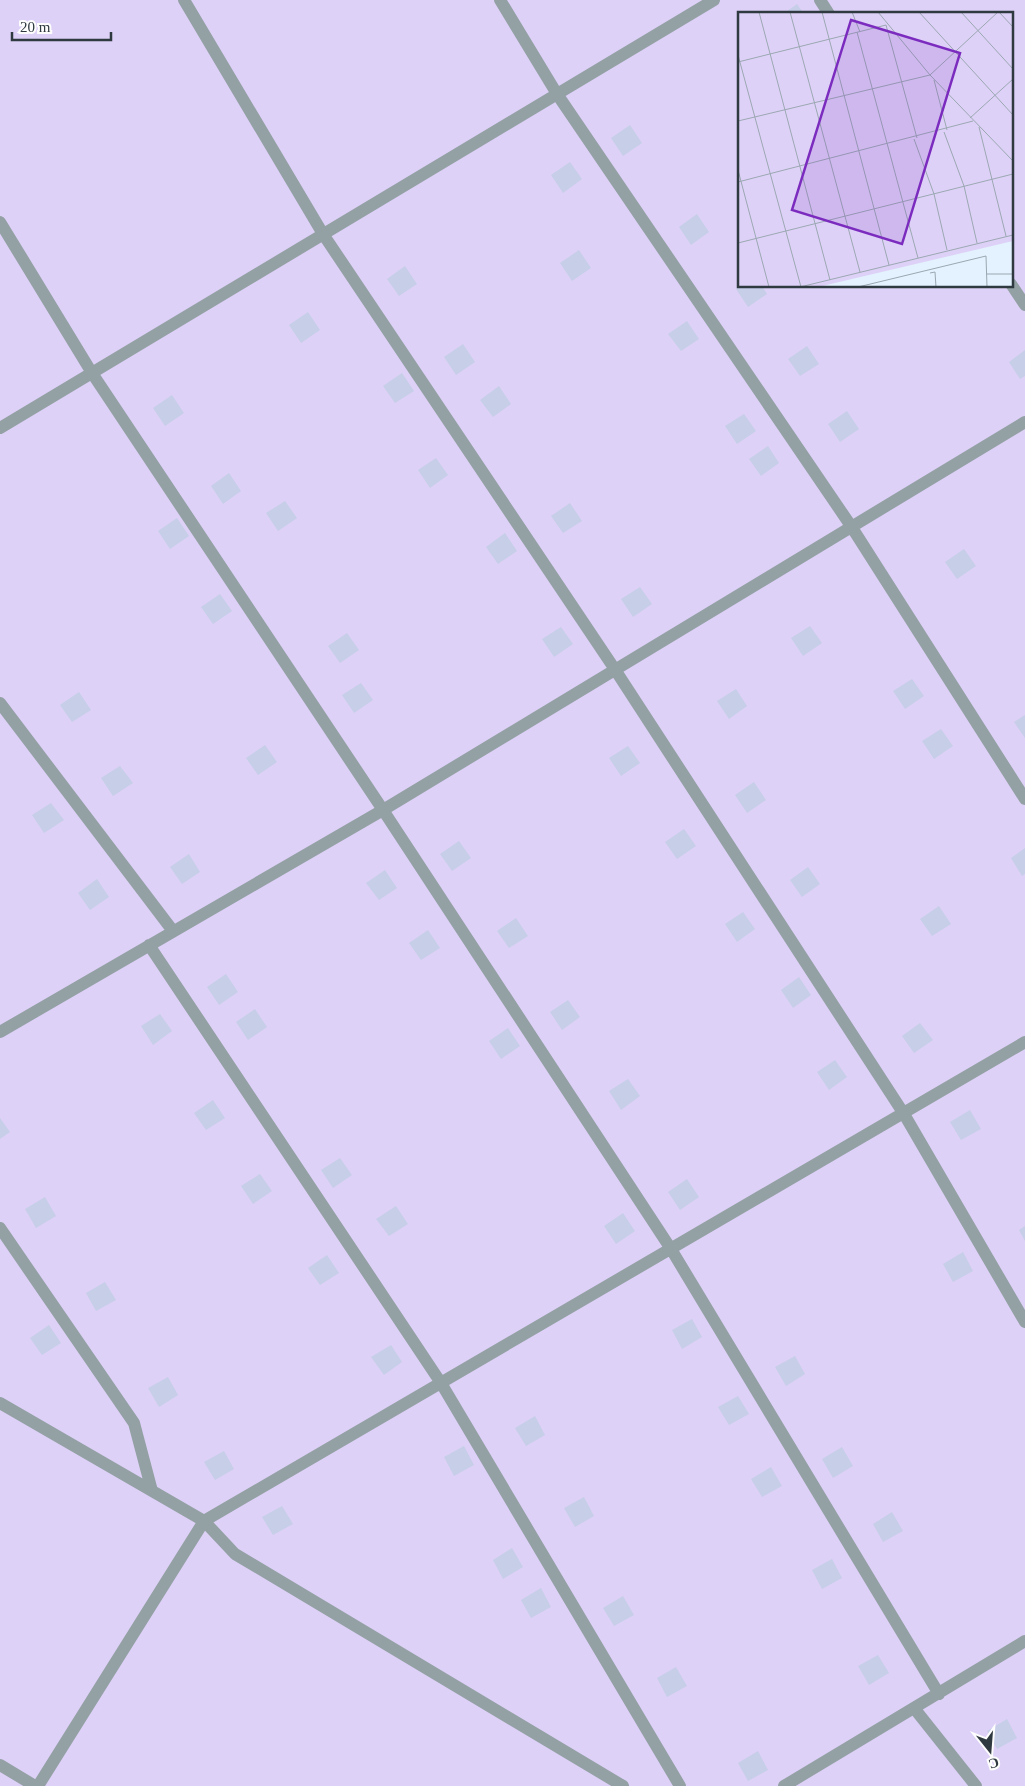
<svg xmlns="http://www.w3.org/2000/svg" width="1025" height="1786" font-family="'Times New Roman',serif">
  <style>
    .green { fill: #ded1f7; fill-rule: evenodd }
    .building { fill: #c6cee8 }
    .lines { fill: none; stroke-linecap: round; stroke-linejoin: round }
    .service { stroke: #93a1a5; stroke-width: 12 }
    .inset-road { fill: none; stroke: #9ba8b2; stroke-width: 1 }
    .view { fill: #7b2cbf; fill-opacity: 0.15; stroke: #7b2cbf; stroke-width: 2.5 }
    .inset-edge { fill: none; stroke: #2f3940; stroke-width: 2.5 }
  </style>
  <rect width="100%" height="100%" fill="#e3f2fe"/>
  <!-- green -->
  <path class="green" d="M0 0H1025V1786H0ZM739 14H1011V286H739Z"/>
  <!-- building -->
  <path class="building" d="M797 4 804 14H783Z
    M630 125 642 143 623 156 611 138Z
    M570 162 582 179 563 193 551 175Z
    M697 214 709 232 691 245 679 227Z
    M579 250 591 268 572 281 560 263Z
    M405 266 417 284 399 296 387 279Z
    M741 286H762L767 294 748 307 736 289Z
    M308 312 320 330 301 343 289 325Z
    M687 321 699 339 681 351 668 334Z
    M463 344 475 362 456 375 444 357Z
    M807 346 819 364 800 376 788 359Z
    M1025 350V376L1020 379 1009 362Z
    M402 373 414 391 395 403 383 386Z
    M499 386 511 404 493 417 480 400Z
    M172 395 184 413 165 426 153 408Z
    M847 411 859 429 840 442 828 424Z
    M744 414 756 431 737 444 725 426Z
    M768 446 779 463 761 476 749 459Z
    M436 458 448 475 430 488 418 470Z
    M229 473 241 491 223 504 211 486Z
    M285 501 297 518 278 531 266 513Z
    M570 503 582 521 563 533 551 516Z
    M177 518 189 536 170 549 158 531Z
    M505 533 517 551 498 564 486 547Z
    M964 549 976 566 957 579 945 562Z
    M640 587 652 604 633 617 621 599Z
    M220 594 232 611 213 624 201 607Z
    M810 626 822 643 803 656 791 638Z
    M561 627 573 644 554 657 542 639Z
    M347 633 359 650 340 663 328 646Z
    M912 679 924 696 905 709 893 691Z
    M361 683 373 700 354 713 342 695Z
    M736 689 747 706 729 719 717 701Z
    M79 692 91 710 72 722 60 705Z
    M1025 715V738L1014 722Z
    M941 729 953 746 934 759 922 741Z
    M265 745 277 762 258 775 246 758Z
    M628 746 640 763 621 776 609 758Z
    M120 766 133 783 113 796 101 778Z
    M754 782 766 800 747 813 735 795Z
    M51 803 64 820 44 833 32 815Z
    M684 829 696 846 677 859 665 842Z
    M459 841 471 858 452 871 440 854Z
    M1025 848V874L1022 876 1011 858Z
    M189 854 200 872 182 884 170 867Z
    M808 867 820 884 802 897 790 880Z
    M385 870 397 888 379 900 366 883Z
    M97 879 109 897 90 910 78 893Z
    M939 906 951 924 932 936 920 919Z
    M743 912 755 929 737 942 725 924Z
    M516 918 528 936 509 948 497 931Z
    M428 930 440 948 421 960 409 943Z
    M226 974 238 992 219 1005 207 987Z
    M799 977 811 995 793 1008 781 990Z
    M568 1000 580 1017 562 1030 550 1012Z
    M255 1009 267 1027 248 1040 236 1022Z
    M160 1014 172 1031 153 1045 141 1026Z
    M920 1023 933 1040 914 1053 902 1036Z
    M508 1028 520 1046 501 1059 489 1041Z
    M835 1060 847 1077 829 1090 817 1072Z
    M628 1079 640 1096 621 1110 609 1091Z
    M213 1100 225 1118 206 1130 194 1113Z
    M970 1110 981 1129 961 1140 950 1122Z
    M0 1118 10 1132 0 1139Z
    M340 1158 352 1175 333 1188 321 1170Z
    M260 1174 272 1191 253 1204 241 1186Z
    M687 1179 699 1197 680 1210 668 1192Z
    M45 1197 56 1216 36 1228 25 1209Z
    M396 1206 408 1224 389 1236 376 1219Z
    M623 1213 635 1231 616 1244 604 1226Z
    M1025 1226V1241L1019 1230Z
    M963 1252 973 1271 953 1282 943 1264Z
    M327 1255 339 1273 320 1285 308 1268Z
    M105 1282 116 1300 96 1311 86 1293Z
    M692 1319 702 1337 682 1349 672 1330Z
    M49 1325 61 1343 42 1355 30 1338Z
    M391 1345 402 1362 384 1375 371 1357Z
    M795 1356 805 1374 786 1386 775 1367Z
    M168 1377 178 1395 159 1407 148 1388Z
    M738 1396 749 1414 729 1425 718 1407Z
    M535 1416 545 1435 526 1446 515 1428Z
    M464 1446 474 1465 454 1476 444 1457Z
    M842 1447 853 1466 833 1478 822 1459Z
    M224 1451 234 1469 215 1480 204 1462Z
    M771 1467 782 1486 762 1497 751 1479Z
    M584 1497 594 1516 575 1527 564 1508Z
    M282 1506 293 1524 273 1535 262 1517Z
    M892 1512 903 1531 883 1542 873 1524Z
    M512 1548 523 1567 503 1579 493 1560Z
    M832 1559 842 1578 822 1589 812 1570Z
    M541 1588 551 1607 531 1618 521 1600Z
    M623 1596 634 1615 614 1626 603 1608Z
    M878 1655 889 1673 869 1685 858 1666Z
    M676 1667 687 1686 667 1697 657 1678Z
    M1007 1719 1017 1738 997 1749 987 1731Z
    M758 1751 768 1770 748 1781 738 1763Z"/>
  <g class="lines">
    <!-- service -->
    <path class="service" d="M184 0 323 234 614 668 904 1114 1025 1322
      M500 0 557 94 851 526 1025 799
      M820 0 829 14
      M0 222 92 373 383 810 671 1249 939 1694
      M1011 284 1025 305
      M0 428 714 0
      M0 703 173 931
      M149 945 441 1383 680 1786
      M0 1032 383 810 1025 422
      M0 1228 134 1423 152 1491
      M0 1403 204 1521 235 1554 623 1786
      M914 1708 976 1786
      M0 1765 35 1786
      M38 1786 204 1521 1025 1042
      M784 1786 1025 1641"/>
  </g>
  <!-- overview -->
  <g transform="translate(738 12)">
    <rect width="275" height="275" fill="#e3f2fe"/>
    <path d="M0 0H275V229L80 275H0Z" fill="#ded1f7"/>
    <path class="inset-road" d="M21 0 92 268M52 0 122 260M84 0 151 253M114 0 122 20M140 0 192 63 275 149M181 0 275 103M223 0 275 57M261 0 275 15M119 20 180 246M0 43 63 275M0 50 148 13 179 126M196 68 209 118M232 106 275 67M0 109 192 63 260 0M241 115 268 224M206 120 226 174 239 231M176 127 196 182 209 238M0 158 31 275M0 170 235 109M0 231 275 162M192 261 197 260 198 275M248 262H275M62 275 275 223M120 275 248 244 249 275"/>
    <path class="view" d="M113 8 222 41 164 232 54 198Z"/>
    <rect width="275" height="275" class="inset-edge"/>
  </g>
  <!-- north arrow -->
  <g transform="translate(990 1751) rotate(163)" stroke="#fdfdfd" stroke-width="4" paint-order="stroke">
  <path d="M0-4L9 19L0 12L-9 19Z" fill="#2f3940"/>
  <text y="-8" font-size="14" font-weight="bold" text-anchor="middle" fill="#2f3940">С</text>
  </g>
  <!-- scale -->
  <path d="M12 32v8h99v-8" fill="none" stroke="#2f3940" stroke-width="2.5"/>
  <text x="20" y="32" font-size="15" fill="#2f3940" stroke="#fdfdfd" stroke-width="4" paint-order="stroke">20 m</text>
</svg>
